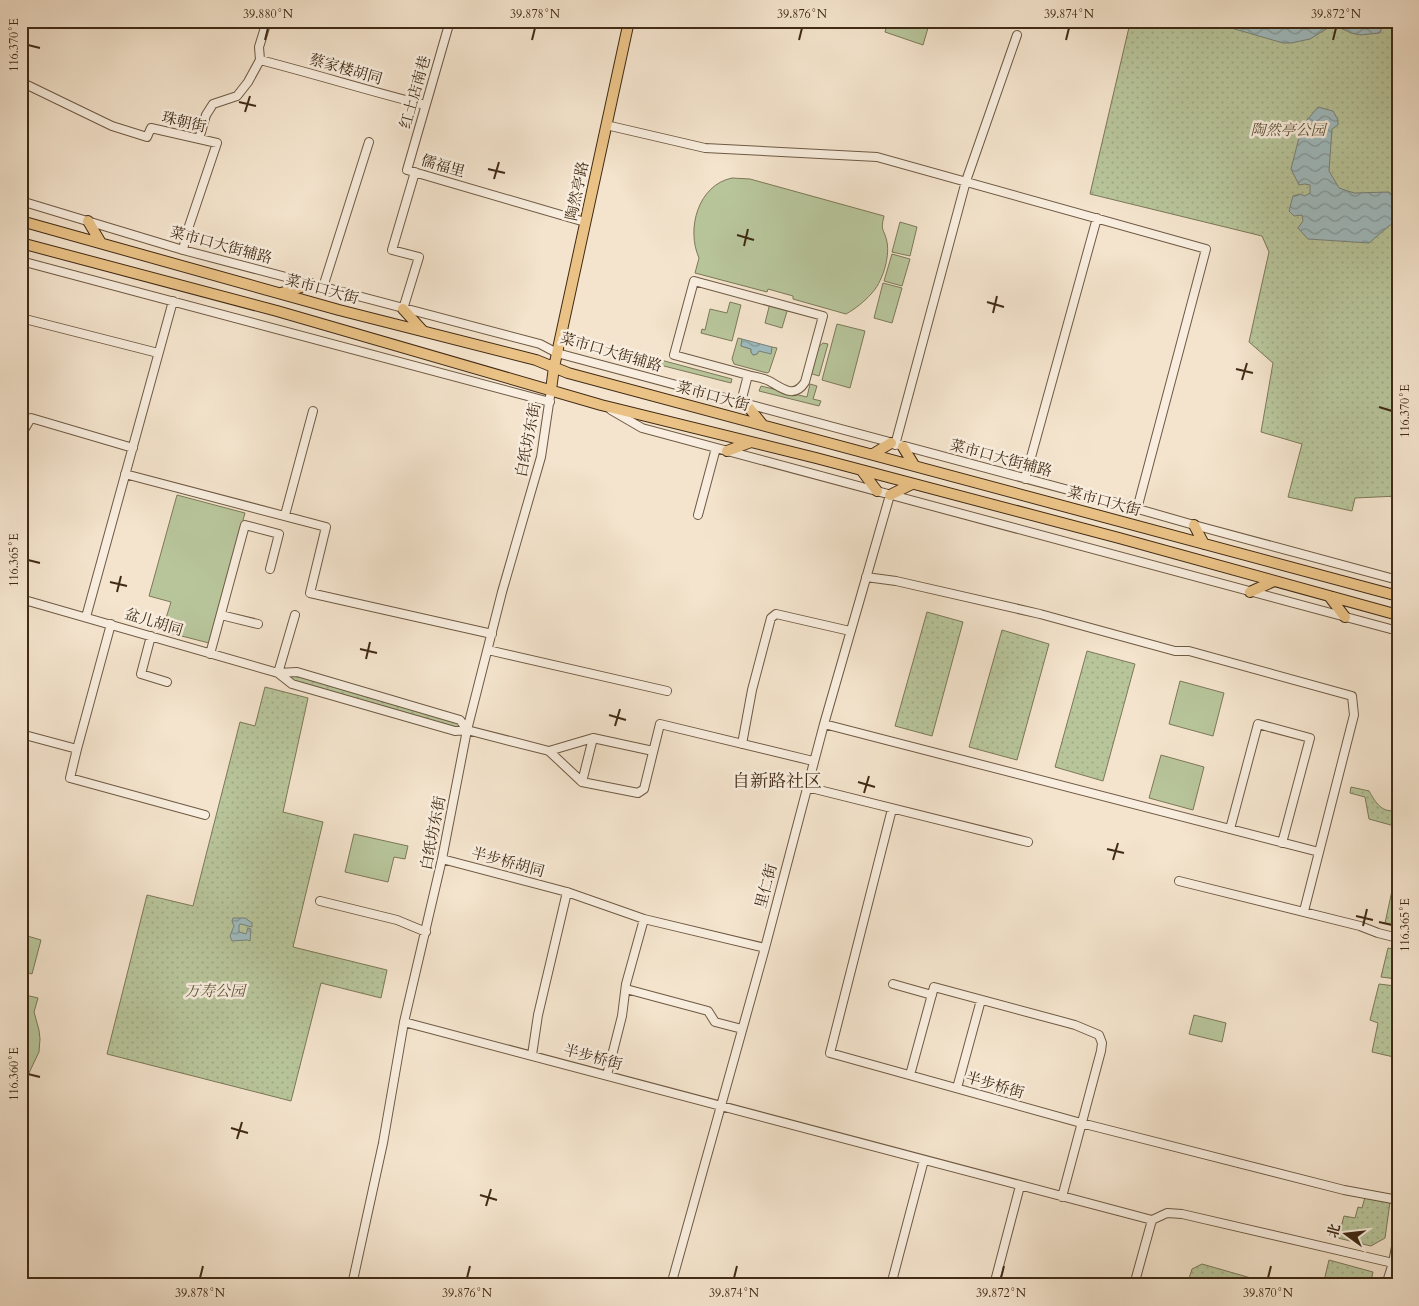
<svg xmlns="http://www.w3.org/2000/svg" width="1419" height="1306" font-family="Cardo,'Noto Serif SC',serif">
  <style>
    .grass { fill: url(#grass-dots); stroke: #7c7858 }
    .garden { fill: #b8c59b; stroke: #7c7858 }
    .water { fill: url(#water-waves); stroke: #79827c }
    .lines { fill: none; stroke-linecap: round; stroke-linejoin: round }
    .minor-casing { stroke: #6e5943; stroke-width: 10 }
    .major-casing { stroke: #412b15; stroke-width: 12 }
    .minor { stroke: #f8edde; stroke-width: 8 }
    .major { stroke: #eac286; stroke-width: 10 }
    .ticks { fill: none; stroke: #412b15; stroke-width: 2 }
    .labels { text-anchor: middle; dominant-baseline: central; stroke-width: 5; stroke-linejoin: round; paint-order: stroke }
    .street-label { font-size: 15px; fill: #412b15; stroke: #f8edde }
    .park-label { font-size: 15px; font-style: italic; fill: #5f5236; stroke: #f8edde }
    .quarter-label { font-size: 18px; fill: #412b15; stroke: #f8edde }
    .neatline { fill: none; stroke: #412b15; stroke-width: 2 }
    .ticks-label { font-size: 12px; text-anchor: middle; fill: #412b15 }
  </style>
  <defs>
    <pattern id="grass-dots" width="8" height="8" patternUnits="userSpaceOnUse" patternTransform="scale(1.25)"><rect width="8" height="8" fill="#b8c59b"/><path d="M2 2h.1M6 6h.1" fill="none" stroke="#9fa985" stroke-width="1.8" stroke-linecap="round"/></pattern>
    <pattern id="water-waves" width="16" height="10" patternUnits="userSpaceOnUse" patternTransform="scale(1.25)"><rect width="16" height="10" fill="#9fbcc0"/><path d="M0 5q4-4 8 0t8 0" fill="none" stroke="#83999b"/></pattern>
  </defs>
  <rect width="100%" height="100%" fill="#f4e4cd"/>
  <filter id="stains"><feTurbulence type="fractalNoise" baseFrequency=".004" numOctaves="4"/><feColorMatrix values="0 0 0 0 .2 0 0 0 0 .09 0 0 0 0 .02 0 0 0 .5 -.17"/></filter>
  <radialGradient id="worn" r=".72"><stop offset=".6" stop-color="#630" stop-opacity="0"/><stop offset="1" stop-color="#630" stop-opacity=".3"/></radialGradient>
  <!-- grass -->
  <path class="grass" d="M1123 21H1398V496L1355 498 1352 511 1288 497 1302 444 1261 432 1273 363 1249 342 1269 252 1262 236 1090 194 1130 23Z
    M927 612 963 622 932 736 895 726Z
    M1002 630 1049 644 1017 760 969 747Z
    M1087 651 1135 664 1103 781 1055 767Z
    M297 672 460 720 467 730 292 684 278 673Z
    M265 687 308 698 283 812 323 822 293 947 387 970 381 998 321 983 291 1101 107 1054 147 895 193 906 240 722 255 726Z
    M1351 787 1369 791C1376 803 1382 814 1398 810V827L1369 819 1365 797 1350 793Z
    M1393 886 1398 887V926L1385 923Z
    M1388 948 1398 950 1397 979 1381 977Z
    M1379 984 1395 986 1398 990V1058L1372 1052 1378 1023 1370 1020Z
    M1365 1197 1390 1202 1385 1238 1371 1246 1338 1238 1344 1216 1355 1218 1358 1207 1362 1208Z
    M1329 1260 1373 1272 1370 1285H1323Z
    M1202 1264 1272 1284V1285H1187L1192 1269Z"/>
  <!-- garden -->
  <path class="garden" d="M888 21H930L923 45 885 32Z
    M732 178 750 179 884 216C880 232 884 228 887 242 890 258 882 283 871 294 865 301 855 309 846 314L793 299V296L768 289 767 292 695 273 699 258C686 229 698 185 732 178Z
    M900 222 917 227 910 256 892 252Z
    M892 254 910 259 902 286 884 281Z
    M883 283 902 288 892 323 874 318Z
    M730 302 741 305 732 341 701 333 702 329 705 330 710 309 727 313Z
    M770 303 788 308 782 328 765 323Z
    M837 324 865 331 850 388 822 380Z
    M738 338 742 339 741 346 751 349V352L753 355 757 354 759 350 770 353 772 347 777 348 769 372 767 373 734 364 732 359Z
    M823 343 828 344 819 376 809 373 816 349Z
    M657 359 732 379 731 383 656 364Z
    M810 384 817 386 813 399 821 401 819 406 759 391 761 386 807 397Z
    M177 495 245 513 209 643 162 631 171 602 149 596Z
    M1180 681 1224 693 1213 736 1169 724Z
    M1161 755 1204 767 1193 810 1149 798Z
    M354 834 408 846 405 859 394 857 388 882 345 872Z
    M24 935 41 940 32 974 21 971V943Z
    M21 994 38 998 34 1012 39 1030 40 1039 39 1052 28 1075 22 1094Z
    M1194 1015 1226 1023 1222 1042 1189 1034Z"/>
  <!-- water -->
  <path class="water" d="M1207 21H1384L1380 33 1360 35 1351 33 1336 26 1328 28 1310 39 1291 43H1283Z
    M1318 107 1333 111 1338 120V125L1332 129 1329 171 1339 188 1354 193 1389 192 1398 202V225H1390L1369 243 1308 239 1298 228 1303 221 1302 215 1294 216 1289 211 1293 196 1300 194 1305 196 1310 193V185L1305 184 1299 185 1291 169 1302 126Z
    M742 339 772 347 771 354 759 351 757 354 753 355 751 352V349L741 346Z
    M233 918H245L252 923V927L241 924 239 925V932L246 934 248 928 251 929 250 941 247 940 232 941 230 936 234 926 232 921Z"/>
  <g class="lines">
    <!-- minor casing -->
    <g class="minor-casing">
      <path id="minor" d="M450 21 407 170 585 222
        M260 60C315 74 369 91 425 105
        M21 82 112 126 147 137 151 128 217 143 187 232 183 250
        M606 125 705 148 877 157 1206 249 1137 509
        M199 139 206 115 213 104 237 96 248 82 260 60 259 47 267 21
        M21 201 183 250 540 344 557 353 568 356 1117 503 1194 525 1398 580
        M21 261 550 402
        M323 287 369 142
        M403 309 419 257 392 250 415 172
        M21 318 158 353
        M741 402 748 375 674 355 694 281 823 316 805 382C795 398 784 390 771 382 765 378 755 377 748 375
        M611 410 642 428 1398 631
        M21 435 31 418 133 448
        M895 445 966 181 1017 35
        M125 474 326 527 310 593 492 634
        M1025 479 1097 218
        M285 515 313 411
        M698 515 716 448
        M866 577 896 581 1040 614 1175 651H1189L1352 696 1354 715 1304 911
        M21 599 278 673 297 672 460 720 467 730
        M221 615 258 624
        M86 617 173 301
        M151 636 141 674 167 682
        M488 650 667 691
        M210 654 245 525 279 534 270 569
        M278 673 292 684 455 731 467 730 549 751 582 782 638 793 644 789 660 724 813 761
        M278 673 295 615
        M824 724 1319 852
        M21 734 77 749 70 778 205 815
        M593 738 653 751
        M742 744 752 690 771 618 776 614 850 631
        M77 749 111 624
        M549 751 593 738 582 782
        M807 787 1028 842
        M892 809 830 1053 1081 1123 1344 1190 1398 1200
        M1230 829 1258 724 1310 738 1282 843
        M442 859 567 892 644 919 765 948
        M1179 881 1360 926 1378 933 1398 938
        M320 901 397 920 426 932
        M893 984 932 995
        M626 989 708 1011 715 1022 742 1029
        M404 1022 1152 1220 1167 1213 1182 1214 1393 1263
        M532 1055 538 1015 567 892
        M607 1075 622 1016 626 984 644 919
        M910 1075 934 987 1075 1025 1099 1035 1102 1043 1101 1051 1062 1197
        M957 1088 981 1000
        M352 1285 383 1143 404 1022 442 859 467 730 502 592 541 457 551 390
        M671 1285 765 948 824 724 890 495
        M891 1285 924 1160
        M994 1285 1020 1186
        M1134 1285 1152 1220
        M1386 1285 1393 1263 1398 1236"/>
    </g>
    <!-- major casing -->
    <g class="major-casing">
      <path id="major" d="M21 221 339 310 536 360 568 373 1398 596
        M88 221 101 243
        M21 243 277 311 601 405 816 458 1119 538 1398 615
        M281 293 312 284
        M403 309 423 331
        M551 390 554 367 629 21
        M746 404 762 424
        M903 447 914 465
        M727 451 751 442
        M873 454 891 443
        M862 471 877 491
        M890 495 912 484
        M1194 525 1204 544
        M1250 592 1274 581
        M1329 596 1345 617"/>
    </g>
    <!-- minor -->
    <use href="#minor" class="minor"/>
    <!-- major -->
    <use href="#major" class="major"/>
  </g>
  <!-- ticks -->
  <path class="ticks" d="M265 40 268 28M532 40 535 28M799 40 802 28M1066 40 1069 28M1333 40 1336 28M28 45 40 48M239 102 256 106M245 112 250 96M488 169 505 173M494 179 499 162M737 235 754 240M744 246 748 229M987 302 1004 307M993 313 997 296M1236 369 1253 373M1242 380 1247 363M1379 407 1392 411M28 560 40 563M110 582 127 586M117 592 121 576M360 649 377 653M366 659 370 642M609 715 626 720M615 726 620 709M858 782 875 787M864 793 869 776M1107 849 1124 853M1113 860 1118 843M1356 916 1373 920M1379 922 1392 925M1363 926 1367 909M28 1074 40 1077M231 1128 248 1133M237 1139 242 1122M480 1195 497 1200M486 1206 491 1189M200 1278 203 1266M467 1278 470 1266M734 1278 737 1266M1001 1278 1004 1266M1268 1278 1271 1266"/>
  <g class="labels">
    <!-- street labels -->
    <g class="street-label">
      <text transform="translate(346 69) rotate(16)">蔡家楼胡同</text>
      <text transform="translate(415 92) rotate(-74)">红土店南巷</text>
      <text transform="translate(184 122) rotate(13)">珠朝街</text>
      <text transform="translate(443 166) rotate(16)">儒福里</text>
      <text transform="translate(577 191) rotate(-78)">陶然亭路</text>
      <text transform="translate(221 245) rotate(15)">菜市口大街辅路</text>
      <text transform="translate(322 289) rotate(15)">菜市口大街</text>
      <text transform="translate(611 352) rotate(16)">菜市口大街辅路</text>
      <text transform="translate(713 396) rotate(15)">菜市口大街</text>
      <text transform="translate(528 440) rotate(-79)">白纸坊东街</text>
      <text transform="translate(1001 458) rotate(15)">菜市口大街辅路</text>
      <text transform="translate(1104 501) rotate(15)">菜市口大街</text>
      <text transform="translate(154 622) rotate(17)">盆儿胡同</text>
      <text transform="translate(433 833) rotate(-79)">白纸坊东街</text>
      <text transform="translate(508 862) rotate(15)">半步桥胡同</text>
      <text transform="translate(766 886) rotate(-75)">里仁街</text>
      <text transform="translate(593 1057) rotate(15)">半步桥街</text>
      <text transform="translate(995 1085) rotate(16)">半步桥街</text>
    </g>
    <!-- park labels -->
    <g class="park-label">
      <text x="1288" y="130">陶然亭公园</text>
      <text x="215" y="991">万寿公园</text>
    </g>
    <!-- quarter labels -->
    <g class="quarter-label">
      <text x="777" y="781">自新路社区</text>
    </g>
  </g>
  <!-- margin -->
  <rect width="1419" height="1306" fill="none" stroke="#f4e4cd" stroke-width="55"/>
  <!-- north arrow -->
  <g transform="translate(1346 1234) rotate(285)" stroke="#f8edde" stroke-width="4" paint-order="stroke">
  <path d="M0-4L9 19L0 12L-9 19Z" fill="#412b15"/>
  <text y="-8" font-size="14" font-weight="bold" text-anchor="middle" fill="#412b15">北</text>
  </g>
  <rect x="28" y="28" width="1364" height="1250" class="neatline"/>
  <g class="ticks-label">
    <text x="268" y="18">39.880°N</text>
    <text x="535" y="18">39.878°N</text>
    <text x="802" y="18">39.876°N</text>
    <text x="1069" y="18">39.874°N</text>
    <text x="1336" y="18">39.872°N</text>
    <text transform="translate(14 45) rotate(-90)" y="4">116.370°E</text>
    <text transform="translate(1405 411) rotate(-90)" y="4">116.370°E</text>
    <text transform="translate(14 560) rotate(-90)" y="4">116.365°E</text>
    <text transform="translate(1405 925) rotate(-90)" y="4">116.365°E</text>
    <text transform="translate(14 1074) rotate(-90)" y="4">116.360°E</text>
    <text x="200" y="1297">39.878°N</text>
    <text x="467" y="1297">39.876°N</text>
    <text x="734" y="1297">39.874°N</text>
    <text x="1001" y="1297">39.872°N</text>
    <text x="1268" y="1297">39.870°N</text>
  </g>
  <rect width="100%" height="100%" filter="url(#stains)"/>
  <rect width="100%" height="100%" fill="url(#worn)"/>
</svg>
